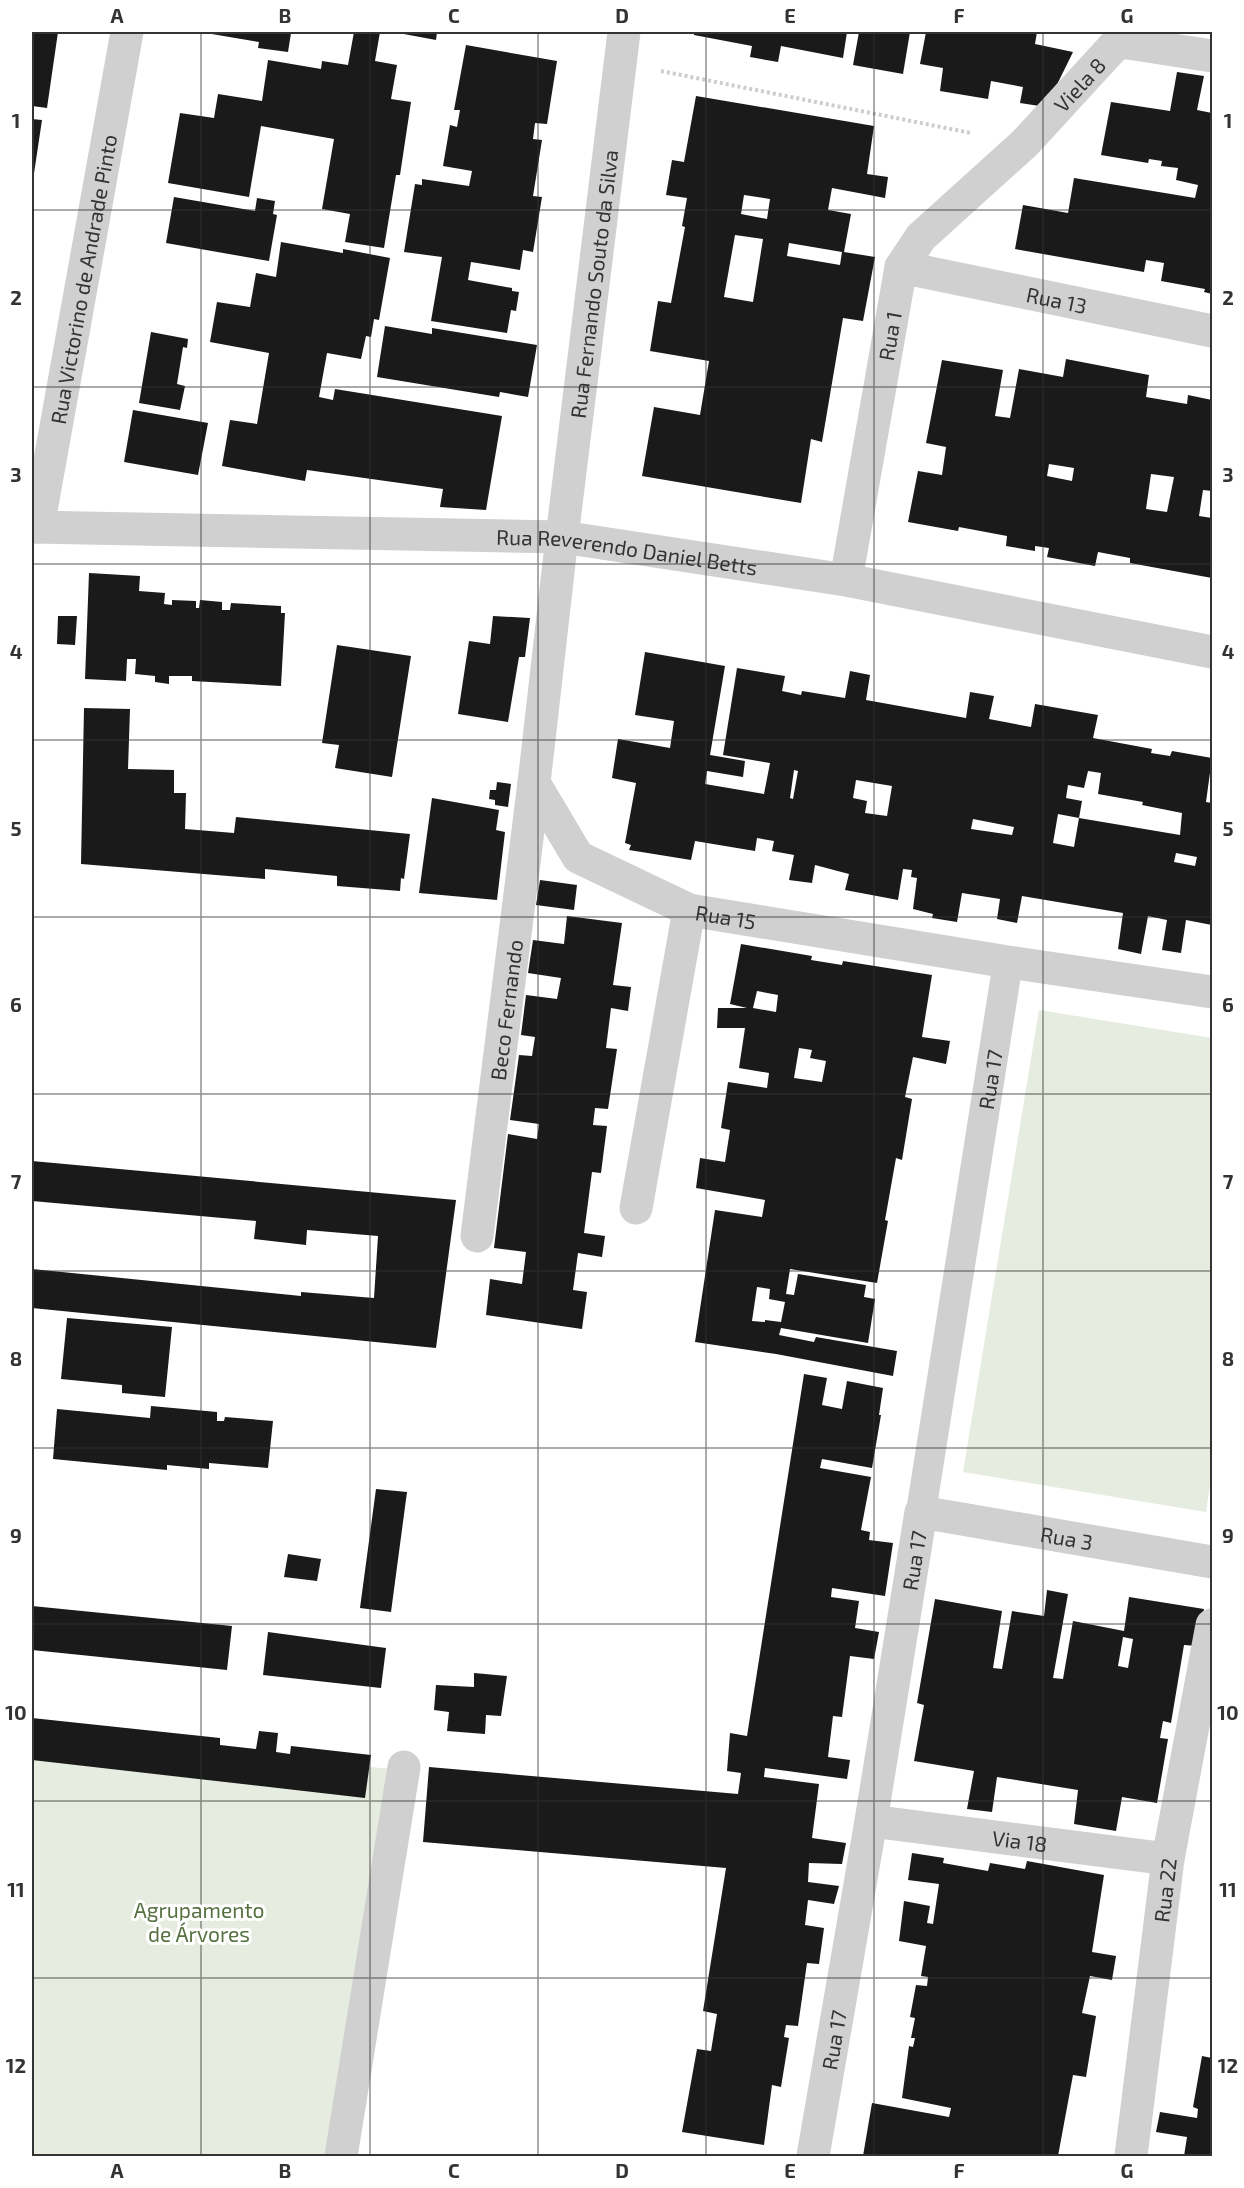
<svg xmlns="http://www.w3.org/2000/svg" width="1244" height="2188" font-family="'Exo 2',sans-serif">
  <style>
    .green { fill: #e6ecdf }
    .building { fill: #1a1a1a; fill-rule: evenodd }
    .lines { fill: none; stroke-linecap: round; stroke-linejoin: round }
    .path { stroke: #cdcdcd; stroke-width: 4; stroke-dasharray: 3 3; stroke-linecap: butt }
    .pedestrian { stroke: #d0d0d0; stroke-width: 30 }
    .minor { stroke: #d0d0d0; stroke-width: 33 }
    .tertiary { stroke: #d0d0d0; stroke-width: 33 }
    .grid { fill: none; stroke: #333; stroke-width: 1.5; stroke-opacity: 0.55 }
    .labels { text-anchor: middle; dominant-baseline: central; stroke-width: 6; stroke-linejoin: round; paint-order: stroke }
    .street-label { font-size: 21px; fill: #333; stroke: #fff }
    .park-label { font-size: 21px; fill: #56703f; stroke: #fff }
    .neatline { fill: none; stroke: #333; stroke-width: 2 }
    .grid-label { font-size: 20px; text-anchor: middle; font-weight: bold; fill: #333 }
  </style>
  <rect width="100%" height="100%" fill="#fff"/>
  <!-- green -->
  <path class="green" d="M1039 1010 1212 1038V1471L1206 1512 963 1472Z
    M32 1736 392 1769 332 2156H32Z"/>
  <!-- building -->
  <path class="building" d="M32 32H58L47 108 32 106Z
    M200 32H286L291 33 288 52 258 48 259 42Z
    M354 32H380L375 61 397 65 391 99 411 102 400 175H396L384 248 345 242 350 214 322 209 334 139 261 126 249 197 168 183 180 113 214 118 218 94 262 101 268 60 321 69 322 61 348 65Z
    M393 32H437L436 40Z
    M694 32H847L843 58 781 46 778 62 750 57 752 46 694 35Z
    M859 32H910L903 74 853 65Z
    M926 32H1037L1035 44 1073 52 1046 107 1020 103 1023 87 991 81 988 99 940 91 943 68 920 64Z
    M466 45 557 61 547 124 535 123 533 139 542 140 533 196 542 197 533 252 523 250 520 270 471 262 468 280 512 288V291L519 292 516 311 511 310 507 333 431 321 442 257 404 252 415 184 422 185V179L469 186 472 171 443 166 450 125 457 127 460 110H454Z
    M1177 72 1204 76 1197 110 1212 113V294L1204 292 1205 289 1161 281 1164 263 1146 260 1144 272 1015 249 1023 205 1068 213 1074 178 1195 198 1198 185 1176 180 1178 168 1161 166 1162 161 1149 159 1148 163 1101 155 1111 102 1170 111Z
    M696 96 874 126 867 174 888 177 885 198 832 188 828 210 851 214 844 252 875 257 863 321 843 318 822 442 811 439 801 503 642 476 654 407 700 415 709 361 650 351 658 301 671 303 685 227 682 226 687 198 666 195 672 160 684 162ZM744 195 770 199 767 219 741 214ZM735 235 763 239 753 302 724 297ZM789 243 842 252 840 265 787 256Z
    M32 119 42 120 33 180H32Z
    M174 197 255 211 257 198 275 201 273 214 277 215 269 261 166 243Z
    M281 242 343 253V249L390 258 379 320 374 319 371 337 366 336 361 359 327 353 319 397 333 400 335 389 502 416 486 510 440 507 443 489 307 470 305 481 222 466 230 420 257 424 269 353 210 342 217 302 250 307 256 273 276 277Z
    M385 326 432 334V328L537 345 528 397 500 392 499 397 377 377Z
    M151 332 188 339 187 348 183 347 177 384 185 386 180 410 139 403Z
    M1066 359 1149 375 1146 397 1187 404 1188 395 1212 400V491L1203 490 1199 516 1212 518V578L1130 563V558L1098 552 1095 566 1047 557 1049 548 1035 546V551L1006 546 1007 536 959 527 958 531 908 522 918 471 942 475 946 447 926 443 942 360 1003 370 995 416 1010 418 1019 369 1063 377ZM1049 464 1074 468 1072 481 1047 476ZM1151 474 1174 477 1167 512 1146 509Z
    M133 410 208 423 198 475 124 462Z
    M89 573 140 576 139 591 165 593 164 604 172 605V600L196 601V608H199L200 600 222 602V610H230L231 603 281 606V613H285L281 686 192 681V676H169V684L155 682V676L135 674 136 659H127L126 681 85 679Z
    M58 616H77L75 645 57 644Z
    M493 616 530 618 525 657H519L508 722 458 714 469 641 490 644Z
    M337 645 411 656 392 777 335 768 339 745 322 743Z
    M645 652 725 666 710 755 745 761 743 777 707 771 705 784 764 794 770 763 723 755 737 668 785 676 782 691 801 695 802 691 845 698 850 671 870 675 866 700 966 718 970 692 994 696 989 719 1031 727 1035 704 1098 715 1093 738 1152 749 1151 753 1170 756 1172 751 1212 758 1206 802 1212 803V925L1186 920 1181 953 1162 950 1167 920 1148 916 1141 954 1118 949 1123 913 1022 896 1017 923 997 919 1000 899 962 893 957 922 932 918 933 914 913 909 917 878 911 877 912 870 903 869 898 900 845 890 849 874 815 865 812 883 789 880 794 855 772 851 774 841 757 838 755 851 695 841 691 860 629 850 631 845 625 843 636 783 612 778 618 739 670 748 674 721 635 715ZM794 770 798 771 793 799 790 798ZM1088 771 1101 773 1098 794 1143 802 1142 805 1182 813 1180 835 1079 818 1074 847 1053 843 1058 814 1079 818 1082 801 1066 798 1068 785 1084 788ZM856 780 892 786 887 816 865 813 867 801 853 798ZM973 819 1014 827 1012 835 971 829ZM1176 853 1197 857 1195 866 1174 862Z
    M84 708 130 709 128 769 174 770V793H186L185 829 234 833 236 817 410 834 404 879 401 878 400 891 337 886V876L265 869V879L81 864Z
    M497 782 511 784 508 807 495 805V800L489 799 490 790H496Z
    M432 798 499 810 496 830 505 832 497 900 419 893Z
    M540 880 577 885 574 910 536 905Z
    M567 916 622 923 613 985 631 987 628 1011 611 1008 606 1048 617 1049 608 1109 595 1108 593 1125 607 1126 601 1173 592 1172 584 1233 605 1236 602 1257 578 1253 573 1290 587 1292 582 1329 486 1315 490 1279 522 1284 526 1252 494 1248 508 1134 537 1139 539 1124 510 1120 519 1055 532 1056 535 1037 521 1035 526 995 557 999 561 978 528 973 533 940 564 944Z
    M741 944 812 956 811 960 842 965 843 961 932 975 922 1037 950 1041 946 1064 913 1057 905 1097 912 1099 902 1160 896 1158 885 1220 888 1221 877 1283 790 1269 786 1294 794 1295 798 1274 866 1285 864 1297 875 1299 868 1343 781 1328 779 1335 814 1342 816 1337 897 1351 893 1376 776 1354 695 1342 715 1210 762 1217 765 1200 696 1188 700 1158 725 1162 730 1130 721 1128 728 1082 767 1088 769 1073 739 1068 745 1028H717L718 1008H747L730 1004ZM757 991 778 995 776 1012 753 1008ZM799 1048 812 1050 810 1058 826 1061 822 1082 794 1078ZM757 1287 770 1289 769 1299 785 1302 781 1322 765 1320V1322L752 1321Z
    M32 1161 456 1200 436 1348 32 1308V1269L301 1296V1292L374 1298 378 1236 307 1230 306 1245 254 1239 256 1221 32 1201Z
    M67 1318 172 1327 165 1397 122 1393V1385L61 1379Z
    M804 1374 827 1378 822 1405 842 1409 847 1381 883 1388 879 1415H881L872 1468 822 1459 820 1468 871 1477 861 1530 870 1532 869 1540 893 1543 885 1596 832 1588 831 1597 859 1601 855 1628 879 1632 874 1659 850 1656 842 1717 833 1716 828 1757 850 1760 847 1779 765 1768 764 1777 819 1784 812 1838 846 1843 842 1864 809 1863 808 1882 839 1886 834 1904 808 1900 805 1925 824 1928 819 1964 807 1963 798 2026 786 2025 784 2037 789 2038 781 2087 772 2085 764 2145 682 2132 697 2049 711 2051 717 2014 703 2011 726 1868 423 1842 429 1767 738 1794 741 1773 727 1771 730 1733 747 1736Z
    M151 1406 217 1412V1421H224L225 1417 273 1421 268 1468 209 1463V1469L167 1465V1470L53 1459 57 1409 150 1418Z
    M376 1489 407 1492 391 1612 360 1608Z
    M288 1554 321 1559 317 1581 284 1577Z
    M1047 1590 1068 1594 1053 1678 1063 1679 1073 1621 1124 1631 1129 1597 1204 1609 1197 1646 1184 1645 1171 1723 1163 1721 1160 1738 1168 1739 1157 1803 1122 1797 1116 1831 1074 1824 1078 1790 997 1777 992 1812 967 1809 974 1771 914 1761 924 1705 917 1703 935 1599 1002 1611 993 1668 1002 1669 1012 1611 1044 1616ZM1123 1637 1133 1639 1128 1668 1118 1666Z
    M32 1606 232 1626 227 1670 32 1650Z
    M268 1632 386 1648 381 1688 263 1675Z
    M474 1673 507 1676 501 1716 486 1715 485 1734 447 1731 449 1712 434 1710 436 1685 474 1687Z
    M32 1718 220 1738V1745L256 1749 259 1731 278 1733 276 1752 290 1754 291 1746 371 1755 365 1798 32 1760Z
    M912 1853 944 1858 943 1863 988 1871 990 1863 1025 1869 1027 1861 1104 1875 1092 1952 1116 1956 1112 1980 1090 1976 1082 2013 1096 2016 1086 2077 1073 2075 1058 2156H863L872 2103 949 2117 951 2108 902 2098 909 2046 913 2047 915 2038H911L915 2018 910 2017 916 1985 927 1986 928 1977 921 1976 926 1946 899 1941 904 1901 930 1906 927 1923 933 1924 939 1884 908 1880Z
    M1202 2056 1212 2058V2156H1184L1187 2137 1156 2132 1160 2112 1197 2118 1198 2109 1193 2107Z"/>
  <g class="lines">
    <!-- path -->
    <path class="path" d="M661 71 971 133"/>
    <!-- pedestrian -->
    <path class="pedestrian" id="s1" d="M921 1512 1008 962"/>
    <!-- minor -->
    <g class="minor">
      <path id="s2" d="M901 267 1212 331"/>
      <path id="s3" d="M38 527 127 32"/>
      <path id="s4" d="M562 537 534 783 578 857 689 910 1008 962 1212 992"/>
      <path id="s5" d="M846 580 901 267 921 237 1025 143 1114 46 1121 43H1128L1212 56"/>
      <path d="M636 1208 689 910"/>
      <path id="s6" d="M477 1236 534 783"/>
      <path id="s7" d="M871 1821 1168 1859"/>
      <path d="M341 2156 404 1767"/>
      <path id="s8" d="M813 2156 871 1821 921 1512 1212 1562"/>
      <path id="s9" d="M1131 2156 1168 1859 1212 1625"/>
    </g>
    <!-- tertiary -->
    <g class="tertiary">
      <path id="s10" d="M32 527 562 537 846 580 1212 652"/>
      <path id="s11" d="M562 537 624 32"/>
    </g>
  </g>
  <!-- grid -->
  <path class="grid" d="M201 32V2156M370 32V2156M538 32V2156M706 32V2156M874 32V2156M1043 32V2156M32 210H1212M32 387H1212M32 564H1212M32 740H1212M32 917H1212M32 1094H1212M32 1271H1212M32 1448H1212M32 1624H1212M32 1801H1212M32 1978H1212"/>
  <g class="labels">
    <!-- street labels -->
    <g class="street-label">
      <text stroke="none"><textPath href="#s5" startOffset="574">Viela 8</textPath></text>
      <text stroke="none"><textPath href="#s3" startOffset="252">Rua Victorino de Andrade Pinto</textPath></text>
      <text stroke="none"><textPath href="#s11" startOffset="255">Rua Fernando Souto da Silva</textPath></text>
      <text stroke="none"><textPath href="#s2" startOffset="159">Rua 13</textPath></text>
      <text stroke="none"><textPath href="#s5" startOffset="248">Rua 1</textPath></text>
      <text stroke="none"><textPath href="#s10" startOffset="596">Rua Reverendo Daniel Betts</textPath></text>
      <text stroke="none"><textPath href="#s4" startOffset="494">Rua 15</textPath></text>
      <text stroke="none"><textPath href="#s6" startOffset="228">Beco Fernando</textPath></text>
      <text stroke="none"><textPath href="#s1" startOffset="438">Rua 17</textPath></text>
      <text stroke="none"><textPath href="#s8" startOffset="801">Rua 3</textPath></text>
      <text stroke="none"><textPath href="#s8" startOffset="604">Rua 17</textPath></text>
      <text stroke="none"><textPath href="#s7" startOffset="150">Via 18</textPath></text>
      <text stroke="none"><textPath href="#s9" startOffset="268">Rua 22</textPath></text>
      <text stroke="none"><textPath href="#s8" startOffset="118">Rua 17</textPath></text>
    </g>
    <!-- park labels -->
    <g class="park-label">
      <text x="199" y="1909">Agrupamento<tspan x="199" dy="24">de Árvores</tspan></text>
    </g>
  </g>
  <!-- border -->
  <rect width="1244" height="2188" fill="none" stroke="#ffffff" stroke-width="66"/>
  <rect x="33" y="33" width="1178" height="2122" class="neatline"/>
  <g class="grid-label">
    <text x="117" y="23">A</text>
    <text x="285" y="23">B</text>
    <text x="454" y="23">C</text>
    <text x="622" y="23">D</text>
    <text x="790" y="23">E</text>
    <text x="959" y="23">F</text>
    <text x="1127" y="23">G</text>
    <text x="16" y="128">1</text>
    <text x="1228" y="128">1</text>
    <text x="16" y="305">2</text>
    <text x="1228" y="305">2</text>
    <text x="16" y="482">3</text>
    <text x="1228" y="482">3</text>
    <text x="16" y="659">4</text>
    <text x="1228" y="659">4</text>
    <text x="16" y="836">5</text>
    <text x="1228" y="836">5</text>
    <text x="16" y="1012">6</text>
    <text x="1228" y="1012">6</text>
    <text x="16" y="1189">7</text>
    <text x="1228" y="1189">7</text>
    <text x="16" y="1366">8</text>
    <text x="1228" y="1366">8</text>
    <text x="16" y="1543">9</text>
    <text x="1228" y="1543">9</text>
    <text x="16" y="1720">10</text>
    <text x="1228" y="1720">10</text>
    <text x="16" y="1897">11</text>
    <text x="1228" y="1897">11</text>
    <text x="16" y="2073">12</text>
    <text x="1228" y="2073">12</text>
    <text x="117" y="2178">A</text>
    <text x="285" y="2178">B</text>
    <text x="454" y="2178">C</text>
    <text x="622" y="2178">D</text>
    <text x="790" y="2178">E</text>
    <text x="959" y="2178">F</text>
    <text x="1127" y="2178">G</text>
  </g>
</svg>
